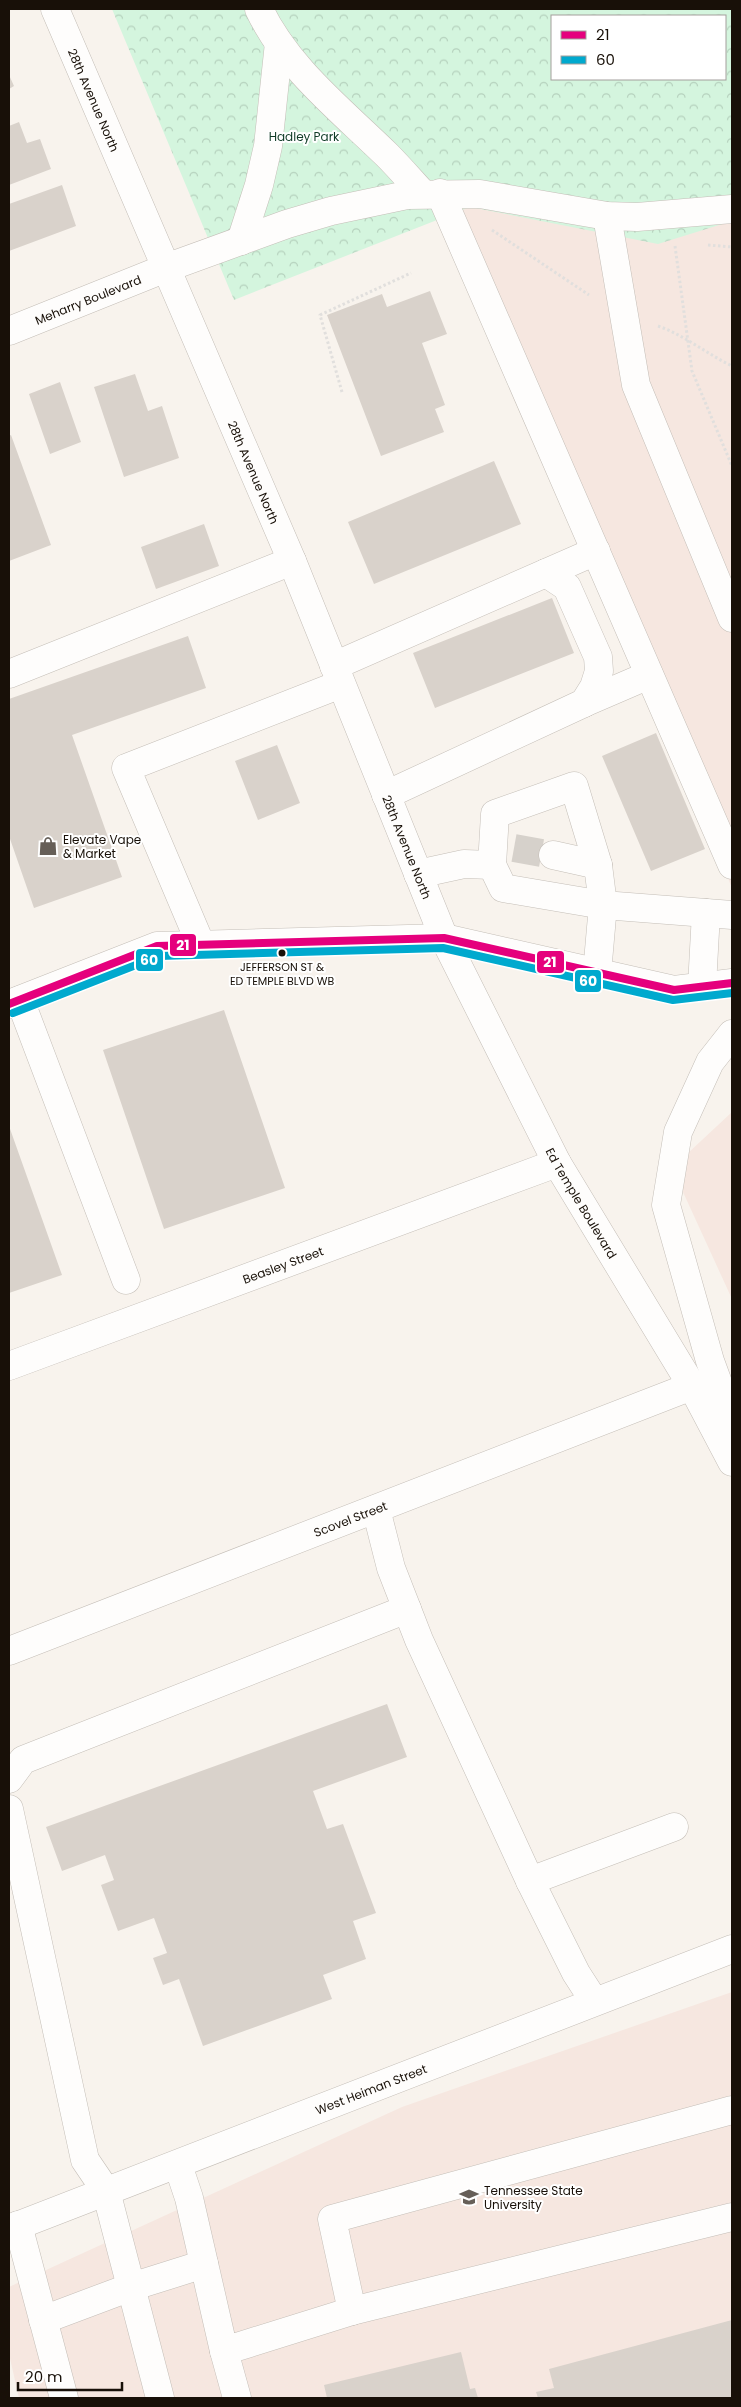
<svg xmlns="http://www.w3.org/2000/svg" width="741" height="2407" font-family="Poppins,sans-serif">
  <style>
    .education { fill: #f6e7e0 }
    .park { fill: url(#park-crowns); fill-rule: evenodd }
    .building { fill: #d9d2cb }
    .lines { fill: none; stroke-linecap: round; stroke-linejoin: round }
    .minor-tunnel { stroke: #d6d1cb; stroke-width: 28; stroke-dasharray: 28 14; stroke-linecap: butt }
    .minor-casing { stroke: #c4beb7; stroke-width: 29 }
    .major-casing { stroke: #c4beb7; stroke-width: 29 }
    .path { stroke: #e1dfdd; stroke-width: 3; stroke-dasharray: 2.5 2.5; stroke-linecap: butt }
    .minor { stroke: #fefdfc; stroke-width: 28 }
    .major { stroke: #fefdfc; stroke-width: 28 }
    .bus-1-casing { stroke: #fff; stroke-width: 11 }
    .bus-2-casing { stroke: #fff; stroke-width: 11 }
    .bus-1 { stroke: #e5007d; stroke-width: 8 }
    .bus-2 { stroke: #00a9ce; stroke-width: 8 }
    .bus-dot { fill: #181008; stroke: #fff; stroke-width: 2 }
    .labels { text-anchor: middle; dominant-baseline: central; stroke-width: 4; stroke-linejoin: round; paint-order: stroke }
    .bus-label { font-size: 11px; fill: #181008; stroke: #fff }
    .street-label { font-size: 12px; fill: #181008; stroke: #fff }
    .park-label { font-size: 12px; fill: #103c27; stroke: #fff }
    .poi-label { font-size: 12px; fill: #181008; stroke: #fff; text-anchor: start }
    .line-badge { stroke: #fff; stroke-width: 2 }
    .badge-label { font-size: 14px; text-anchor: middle; font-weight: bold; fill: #fff }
  </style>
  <defs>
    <pattern id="park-crowns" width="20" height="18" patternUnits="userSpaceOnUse" patternTransform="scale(1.25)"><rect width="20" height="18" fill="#d4f5de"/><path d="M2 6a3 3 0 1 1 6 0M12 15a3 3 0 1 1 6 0" fill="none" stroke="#b5d1bd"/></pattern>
  </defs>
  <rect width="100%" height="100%" fill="#f8f3ed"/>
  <!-- education -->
  <path class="education" d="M732 145V888L442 186Z
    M732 1112V1299L672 1168Z
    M732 1992V2398H19L9 2354V2287L402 2107Z"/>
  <!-- park -->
  <path class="park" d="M112 9H732V221L658 244 470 207 234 300ZM552 16H725V79H552Z"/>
  <!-- building -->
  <path class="building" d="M9 75 14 86 9 89Z
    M19 122 27 143 40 139 51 169 9 185V126Z
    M62 185 76 226 9 251V204Z
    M430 291 447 334 422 343 445 405 435 409 444 432 381 456 327 315 382 294 387 307Z
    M135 374 148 411 162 406 179 458 124 477 94 387Z
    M60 382 81 442 50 454 29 394Z
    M11 435 51 545 9 561V436Z
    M494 461 521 524 374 584 348 522Z
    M204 524 219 566 156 589 141 547Z
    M552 598 574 653 435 708 413 653Z
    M188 636 206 688 72 735 122 877 34 908 9 836V699Z
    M656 733 705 849 651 871 602 756Z
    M277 745 300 803 258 820 235 761Z
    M224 1010 285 1188 164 1229 103 1050Z
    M9 1126 62 1275 9 1293Z
    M387 1704 407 1757 313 1791 327 1829 343 1824 376 1913 353 1921 366 1959 323 1975 332 1999 203 2046 179 1979 163 1985 153 1958 167 1953 154 1918 118 1931 101 1885 114 1880 105 1855 62 1871 46 1827Z
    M732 2320V2398H538L536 2392 554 2388 549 2369Z
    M461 2352 470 2389 475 2388 478 2398H327L324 2385Z"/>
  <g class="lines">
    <!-- minor-tunnel -->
    <path class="minor-tunnel" d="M514 848 553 855"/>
    <!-- minor casing -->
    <g class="minor-casing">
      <g id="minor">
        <path d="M259 9C287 68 341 110 387 155 399 167 411 181 423 194"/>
        <path d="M440 193 732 865"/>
        <path d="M607 216 636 385 732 618"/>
        <path d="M241 241 259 185 268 146 279 43"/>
        <path id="s1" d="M9 331 166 268 287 224 331 211 407 195 480 194 607 216 637 217 732 209"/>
        <path d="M546 573 567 587 598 657 599 671 594 687 584 703"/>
        <path d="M334 666 596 551"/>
        <path d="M9 674 292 561"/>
        <path d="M386 795 584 703 649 675"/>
        <path d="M553 855 598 865"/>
        <path d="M492 865 503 888 603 905 732 915"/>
        <path d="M418 874 464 864 492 865 495 814 574 786 598 865 603 905 597 973"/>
        <path d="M444 938 674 990 732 983"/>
        <path d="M201 945 126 768 341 684"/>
        <path d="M702 986 706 913"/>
        <path d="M20 1000 126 1280"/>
        <path id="s2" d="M9 1366 557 1163"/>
        <path d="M376 1509 391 1568 419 1640 530 1881 576 1973 594 2001"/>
        <path id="s3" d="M9 1651 692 1386"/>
        <path d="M9 1779 23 1760 407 1609"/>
        <path d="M9 1809 85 2160 106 2191 160 2398"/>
        <path d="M530 1881 674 1827"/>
        <path d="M178 2165 189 2198 224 2351 352 2311 732 2217"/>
        <path d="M18 2225 64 2398"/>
        <path id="s4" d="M9 2229 732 1949"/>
        <path d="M352 2311 332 2219 732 2110"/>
        <path d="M43 2320 131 2287 204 2264"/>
        <path d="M224 2351 237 2398"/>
      </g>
    </g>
    <!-- major casing -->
    <g class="major-casing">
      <g id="major">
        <path id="s5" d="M55 9 292 561 444 938 557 1163 692 1386 732 1462"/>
        <path d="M9 1004 157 946 444 938"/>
        <path d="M732 1034 710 1062 678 1132 666 1205 710 1361 732 1421"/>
      </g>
    </g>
    <!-- path -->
    <path class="path" d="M492 230 589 295
      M708 245 732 247
      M675 246 692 371 732 466
      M658 326C684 335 707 354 732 366
      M342 392 320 315 411 273"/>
    <!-- minor -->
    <use href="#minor" class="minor"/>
    <!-- major -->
    <use href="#major" class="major"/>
    <!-- bus-1 casing -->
    <g class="bus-1-casing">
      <path id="bus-1" d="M9 1004 157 946 444 938 674 990 732 983"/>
    </g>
    <!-- bus-2 casing -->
    <g class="bus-2-casing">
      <path id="bus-2" d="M13 1013 159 956 443 948 673 1000 732 993"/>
    </g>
    <!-- bus-1 -->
    <use href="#bus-1" class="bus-1"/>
    <!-- bus-2 -->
    <use href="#bus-2" class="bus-2"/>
  </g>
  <!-- icons -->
  <defs>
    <g id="shop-bare" transform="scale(1.5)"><path d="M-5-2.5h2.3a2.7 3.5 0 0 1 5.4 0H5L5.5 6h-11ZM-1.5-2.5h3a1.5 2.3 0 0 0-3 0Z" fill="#665f58" stroke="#fff" stroke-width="2.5" paint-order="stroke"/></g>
    <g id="university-bare" transform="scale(1.5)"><path d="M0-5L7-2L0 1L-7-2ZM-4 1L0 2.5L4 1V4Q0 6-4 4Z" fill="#665f58" stroke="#fff" stroke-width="2.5" paint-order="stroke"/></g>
  </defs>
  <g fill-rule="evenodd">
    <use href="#shop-bare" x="48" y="846"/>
    <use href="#university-bare" x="469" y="2197"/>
  </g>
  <!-- markers -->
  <circle class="bus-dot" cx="282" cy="953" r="4.5"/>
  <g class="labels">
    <!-- bus labels -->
    <g class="bus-label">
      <text x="282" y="967">JEFFERSON ST &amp;<tspan x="282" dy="14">ED TEMPLE BLVD WB</tspan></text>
    </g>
    <!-- street labels -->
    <g class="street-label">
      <text stroke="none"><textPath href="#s5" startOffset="99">28th Avenue North</textPath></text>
      <text stroke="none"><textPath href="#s1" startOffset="85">Meharry Boulevard</textPath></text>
      <text stroke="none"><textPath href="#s5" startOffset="504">28th Avenue North</textPath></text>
      <text stroke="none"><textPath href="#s5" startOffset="909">28th Avenue North</textPath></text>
      <text stroke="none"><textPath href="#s5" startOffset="1306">Ed Temple Boulevard</textPath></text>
      <text stroke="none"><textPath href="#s2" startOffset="292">Beasley Street</textPath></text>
      <text stroke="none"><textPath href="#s3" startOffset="366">Scovel Street</textPath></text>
      <text stroke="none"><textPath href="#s4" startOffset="388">West Heiman Street</textPath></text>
    </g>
    <!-- park labels -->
    <g class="park-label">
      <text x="304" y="136">Hadley Park</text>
    </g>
    <!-- poi labels -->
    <g class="poi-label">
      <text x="63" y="839">Elevate Vape<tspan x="63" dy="14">&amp; Market</tspan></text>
      <text x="484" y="2190">Tennessee State<tspan x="484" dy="14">University</tspan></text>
    </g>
  </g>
  <g class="line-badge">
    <rect x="169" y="933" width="28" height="24" rx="5" fill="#e5007d"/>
    <rect x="135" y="948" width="29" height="24" rx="5" fill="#00a9ce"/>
    <rect x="536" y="950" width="29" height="24" rx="5" fill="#e5007d"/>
    <rect x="574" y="969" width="28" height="24" rx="5" fill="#00a9ce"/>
  </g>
  <g class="badge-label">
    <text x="183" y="950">21</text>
    <text x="149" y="965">60</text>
    <text x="550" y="967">21</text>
    <text x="588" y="986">60</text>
  </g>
  <!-- border -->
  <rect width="741" height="2407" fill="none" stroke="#181008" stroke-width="20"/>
  <!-- legend -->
  <rect x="551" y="15" width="175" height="65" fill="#ffffff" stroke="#a39f9c"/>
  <rect x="561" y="31" width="25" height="8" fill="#e5007d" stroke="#a39f9c"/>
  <text x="596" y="40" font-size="15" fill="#181008">21</text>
  <rect x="561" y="56" width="25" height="8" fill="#00a9ce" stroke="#a39f9c"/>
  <text x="596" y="65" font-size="15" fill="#181008">60</text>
  <!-- scale -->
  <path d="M18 2382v8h104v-8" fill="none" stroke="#181008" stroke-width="2.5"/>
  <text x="25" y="2382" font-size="15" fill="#181008" stroke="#ffffff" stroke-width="4" paint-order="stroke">20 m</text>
</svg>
